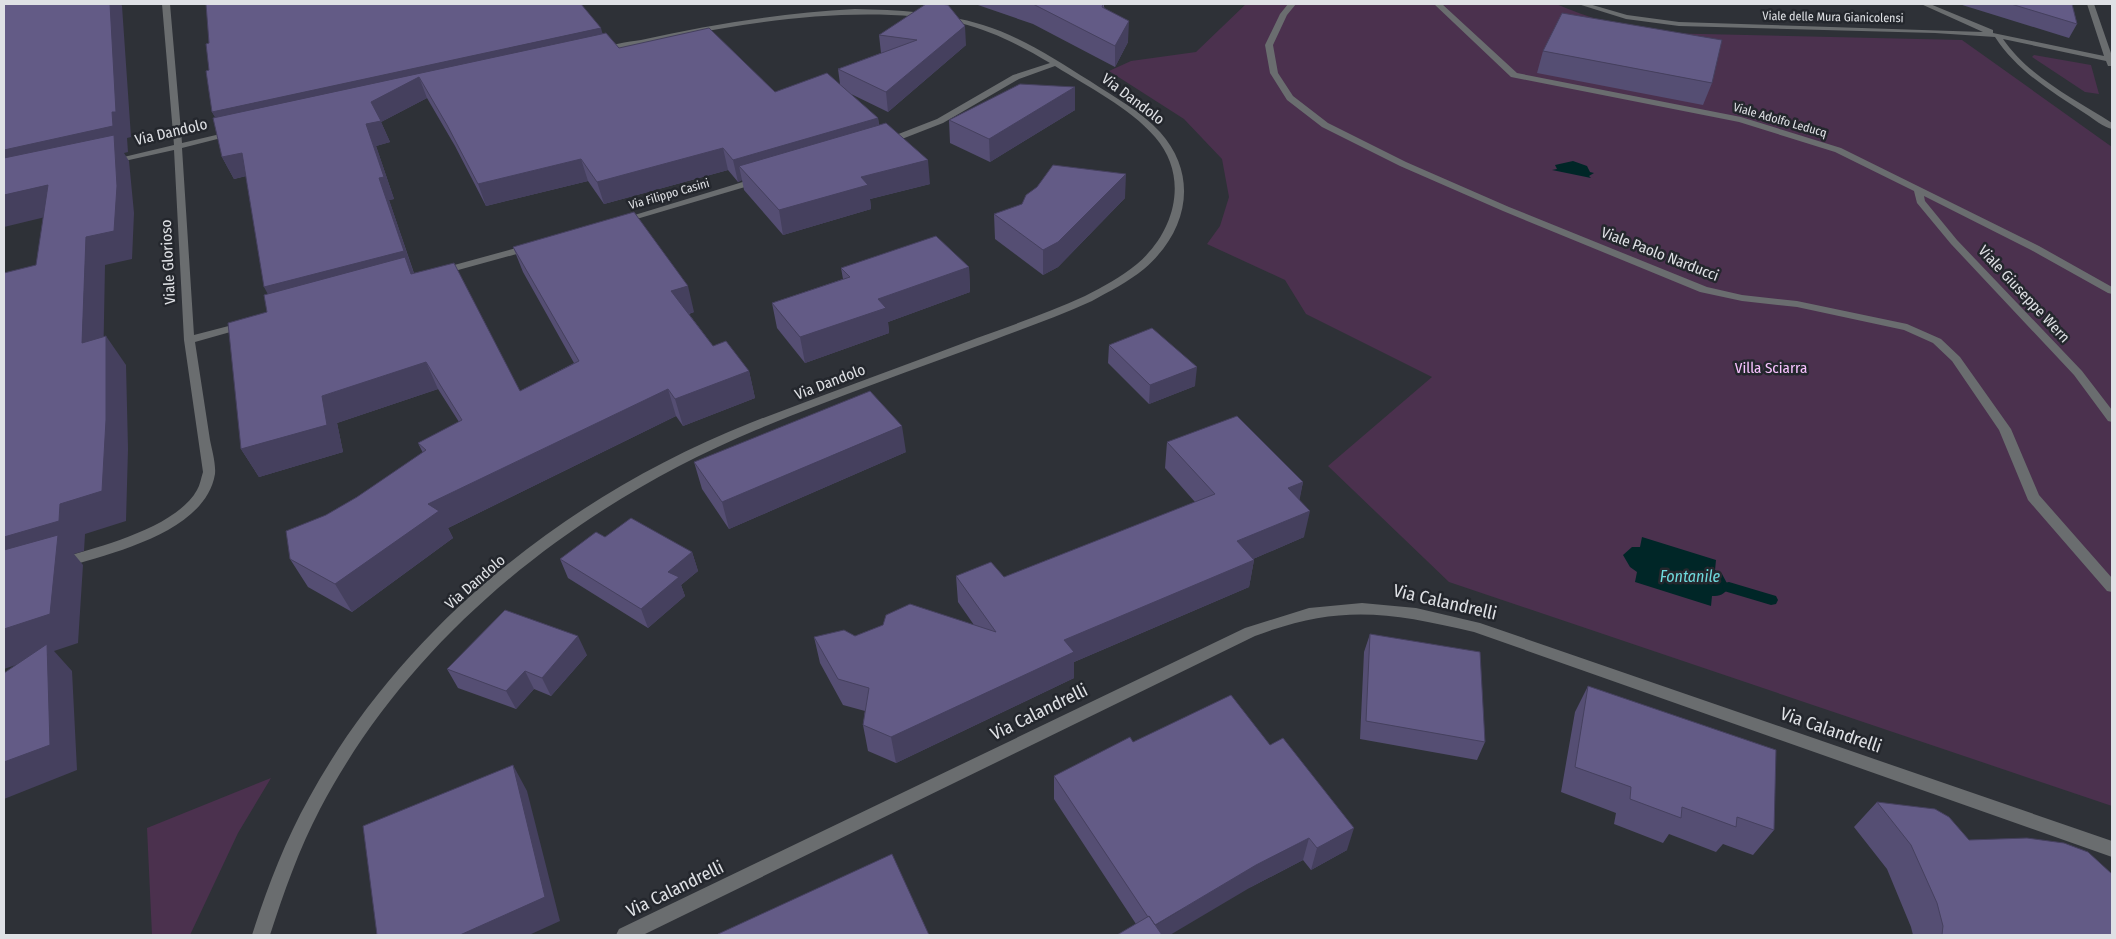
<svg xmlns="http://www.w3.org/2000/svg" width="2116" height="939" font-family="'Fira Sans Condensed',sans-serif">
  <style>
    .green { fill: #4b314e }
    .water { fill: #002627 }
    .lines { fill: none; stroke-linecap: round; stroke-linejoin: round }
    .stream { fill: #002627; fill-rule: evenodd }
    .minor { fill: #6a6d6f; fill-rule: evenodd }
    .wall { fill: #554e73 }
    .shaded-wall { fill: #45405e }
    .building { fill: #635b86; stroke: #45405e }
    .labels { text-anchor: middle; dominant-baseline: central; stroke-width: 5; stroke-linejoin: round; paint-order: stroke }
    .far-street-label { font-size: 12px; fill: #dfe1e5; stroke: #24272d }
    .street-label { font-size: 15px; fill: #dfe1e5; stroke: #24272d }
    .park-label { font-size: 15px; fill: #f8c3ff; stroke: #24272d }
    .water-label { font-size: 16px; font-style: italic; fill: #6fdadd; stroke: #24272d }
    .near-street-label { font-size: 18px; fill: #dfe1e5; stroke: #24272d }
  </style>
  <rect width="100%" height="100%" fill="#2e3137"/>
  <!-- green -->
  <path class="green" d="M1246 4H1556C1589 18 1622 28 1658 33L1962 40 2112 147V806L1449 582 1328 466 1432 377 1306 314 1285 280 1207 244 1220 226 1229 197 1222 159 1184 119 1109 71 1131 61 1196 52Z
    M2034 55 2091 65 2099 94 2085 92 2032 57Z
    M271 778 238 833 190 935H152L147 828Z"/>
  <!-- water -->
  <path class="water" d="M1573 161 1587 166 1590 172 1594 173 1589 176 1591 178 1552 170 1557 169 1555 165Z
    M1642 537 1716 560 1715 570 1722 574 1729 587C1724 595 1720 596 1712 596L1711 606 1635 582 1637 572 1630 567 1623 555 1632 547H1640Z"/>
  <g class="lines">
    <!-- stream -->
    <path class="stream" d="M1729 582 1776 596 1778 600 1776 604 1771 605 1724 591 1722 587 1724 583Z"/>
    <!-- minor -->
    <path class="minor" d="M162 4H170L182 143 233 131 237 134 182 148 194 335 244 322 249 325 248 327 195 342C200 375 205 407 210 440 212 450 216 464 215 474 205 533 111 553 63 568L58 567 56 563 58 559C98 547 176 528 197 490 200 485 201 478 203 472L184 340 174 150 111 164 107 161 174 145Z
      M1288 4H1296L1287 15 1273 45 1278 73 1293 96 1328 123 1406 162 1509 207 1707 287 1742 295 1797 301 1907 324 1941 339 1960 357 2011 429 2039 495 2112 578V592L2107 591 2028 500 1999 430 1952 361 1933 343 1904 330 1797 307 1742 301 1700 292 1503 211 1400 166 1322 127 1287 100 1270 73 1265 45 1280 14Z
      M1434 4H1442L1517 73 1741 117 1841 148 2039 246 2112 287V294L2108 293 2031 250 1924 196 1925 201 1957 240 2082 371 2112 410V422L2108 421 2074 375 1951 244 1917 203 1914 191 1835 152 1739 122 1511 77Z
      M1578 4H1589L1627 15 1679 22 1983 32 1921 4H1930L1993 30V33L2104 56 2087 4H2094L2112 56V66H2108L2106 61 2003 39C2029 77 2075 99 2112 123V129C2103 127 2094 119 2086 114 2052 92 2017 71 1995 37L1935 33 1679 26 1626 19Z
      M855 9C898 10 941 12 983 25 1022 37 1056 60 1090 81 1114 97 1141 111 1160 132 1200 177 1187 232 1144 269 1128 282 1110 291 1092 301 1059 316 1025 328 991 341 913 370 833 398 756 430 577 505 412 634 320 809 299 849 284 892 270 935H252C267 888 285 841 309 798 403 626 569 495 750 423 825 394 901 367 977 338 1013 325 1050 312 1085 296 1103 287 1121 277 1137 264 1175 232 1190 177 1155 137 1129 107 1088 87 1055 66L1019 79 943 123 889 144H883V140L937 119 1013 75 1050 63C1022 46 992 31 960 23 847 0 712 28 601 53L597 51C608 44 628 42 641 40 712 24 782 13 855 9Z
      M759 177 762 178V182L623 223H617L615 221Z
      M531 244 535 245V249L440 275 435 272 436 270Z
      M1362 603 1416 608 1480 623 2112 841V857L1474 632C1389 612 1339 604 1255 636L643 935H616L619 929 1245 628 1309 608Z"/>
  </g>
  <!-- wall -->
  <path class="wall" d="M975 4H1104V7L1128 42 1115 67 1033 24Z
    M1681 4H1697L1695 5Z
    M1959 4H2072L2077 24 2069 38Z
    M602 33 619 48 775 92 840 84 838 69 881 53 879 35 966 45 888 112 851 94 878 118 879 125 930 184 870 199 871 209 783 235 744 190 742 180 738 182 728 170 604 204 588 181 486 206 455 146 427 98 381 122 390 142 376 146 394 199 389 200 414 273 520 391 574 363 523 272 513 247 694 312 689 314 713 346 749 371 755 398 683 426 676 416 448 528 453 538 352 612 308 587 290 559 326 515 357 497 423 453 418 443 459 422 438 389 337 423 343 452 259 477 241 449 267 312 268 294 246 176 234 179 222 157 216 118 212 112Z
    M1543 51 1712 83 1703 105 1537 73Z
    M1075 87V110L990 162 950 143 949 120Z
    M1125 198 1058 267 1043 275 995 239 994 214Z
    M969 267 970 292 888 322 889 333 805 363 777 328 772 303 843 279 841 268Z
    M1109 345 1195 386 1149 404 1108 363Z
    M1167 442 1303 482 1299 500 1304 537 1253 559 1254 560 1249 587 1074 662V678L896 763 868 751 863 725 865 711 843 705 820 663 814 637 855 636 883 625H974L958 602 956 576 1004 577 1195 502 1165 468Z
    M906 452 729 529 702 489 694 462Z
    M605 537 692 552 698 571 681 585 685 596 648 628 568 578 560 559Z
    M1370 634 1485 742 1477 760 1360 739 1364 652Z
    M587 655 551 696 534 689 516 709 458 688 447 669Z
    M1588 686 1774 830 1753 855 1723 844 1716 852 1669 834 1663 843 1614 824 1616 813 1561 792 1575 712Z
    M1133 742 1347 850 1311 870 1303 860 1251 887 1136 924 1054 799V776Z
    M1877 802 1969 840 2112 935H1913L1911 927 1887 869 1854 827Z"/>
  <!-- shaded-wall -->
  <path class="shaded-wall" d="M110 4H121L122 6 131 137 127 138 128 152 124 153 129 161 134 213 132 259 105 265 103 372 82 343 86 237 117 186 4 181V150Z
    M1129 21 1128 42 1115 67V46Z
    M965 26 966 45 888 112 886 92Z
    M601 28 606 46 419 77 427 98 381 122 390 142 376 146 394 199 389 200 414 274 277 311 264 287 379 178 223 131 212 112Z
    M1075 87V110L990 162 989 139Z
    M878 118 880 139 739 166 742 180 738 182 733 160Z
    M723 148 728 170 604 204 597 182Z
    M242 153 254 174 234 179 222 157Z
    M581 159 588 181 486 206 478 184Z
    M928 160 930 184 870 199 871 209 783 235 779 210 861 177Z
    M1126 174 1125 198 1058 267 1043 275V250Z
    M48 185 66 212 4 227V195Z
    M969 267 970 292 888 322 889 333 805 363 800 337 878 299Z
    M688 286 694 312 678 317 671 291Z
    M106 336 126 365 128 449 126 521 85 534 84 551 74 554 83 565 78 643 54 651 72 671 77 770 4 799V762L48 654 4 669V537L60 504Z
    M426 362 438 389 337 423 343 452 259 477 241 449 322 396Z
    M1197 367 1195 386 1149 404 1150 385Z
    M749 371 755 398 683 426 675 399Z
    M668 389 676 416 448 528 453 538 352 612 335 584 428 504Z
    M902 426 906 452 729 529 722 502Z
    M1303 482 1298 508 1288 488Z
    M1310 511 1304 537 1232 568 1237 541Z
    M692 552 698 571 681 585 685 596 648 628 641 609 668 572Z
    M1254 560 1249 587 1074 662V678L896 763 891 737 1064 640Z
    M578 636 587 655 551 696 542 678Z
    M525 671 534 689 516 709 506 691Z
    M513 765 527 791 560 921 529 935H460Z
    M1354 828 1347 850 1311 870 1317 848Z
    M1309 838 1303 860 1251 887 1170 935H1153L1154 926 1256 865Z"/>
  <!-- building -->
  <path class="building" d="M4 4H110L116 112H112L113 126 4 150Z
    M206 4H581L601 28 212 112 206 71 209 70 206 44 209 43Z
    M926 4H940L948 5 965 26 886 92 838 69 917 40 879 35Z
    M1033 4H1103L1102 7 1129 21 1115 46Z
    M2011 4H2072L2077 24Z
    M1562 13 1722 40 1712 83 1543 51Z
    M709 28 775 92 827 73 878 118 733 160 723 148 597 182 581 159 478 184 447 125 419 77 371 102 381 121 366 124 384 177 379 178 404 251 264 287 242 153 222 157 213 118 606 33 619 48Z
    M1020 84 1075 87 989 139 949 120Z
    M886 123 928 160 861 177 868 185 779 210 739 166Z
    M114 135 117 186 114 231 86 237 82 343 106 336V420L102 491 60 504 59 521 4 537V273L36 265 48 185 4 195V158Z
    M1053 165 1126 174 1058 242 1043 250 994 214 1022 204 1026 195 1037 187Z
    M634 212 688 286 671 291 713 346 726 341 749 371 675 399 668 389 428 504 439 511 335 584 290 559 286 531 326 515 357 497 426 450 418 443 462 420 426 362 322 396 327 425 241 449 228 323 267 312 264 295 405 257 411 274 454 263 520 391 579 361 513 247Z
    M936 236 969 267 878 299 886 308 800 337 772 303 850 277 841 268Z
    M1152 328 1197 367 1150 385 1109 345Z
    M870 391 902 426 722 502 694 462Z
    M1237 416 1303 482 1288 488 1310 511 1237 541 1254 560 1064 640 1074 652 891 737 863 725 869 688 838 679 814 637 844 630 855 636 883 625 886 615 910 604 996 632 956 576 991 562 1004 577 1215 494 1167 442Z
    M631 518 692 552 668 572 679 577 641 609 560 559 596 532 605 537Z
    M58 535 50 614 4 629V550Z
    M505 610 578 636 542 678 525 671 506 691 447 669Z
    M1370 634 1480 652 1485 742 1366 721Z
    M47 644 50 745 4 762V673Z
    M1588 686 1776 750 1774 830 1737 817 1736 827 1682 807 1681 818 1630 799 1631 787 1575 767Z
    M1231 695 1270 745 1283 738 1354 828 1317 848 1309 838 1256 865 1155 925 1149 916 1148 917 1054 776 1130 737 1133 742Z
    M513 765 545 897 460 935H377L363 826Z
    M1877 802 1935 809 1949 817 1969 840 2027 838 2064 843 2088 852 2112 874V935H1942L1943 926 1937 903 1911 845Z
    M892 854 929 935H719L718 934Z
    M1149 916 1162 935H1117Z"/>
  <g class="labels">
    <!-- far-street labels -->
    <g class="far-street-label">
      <text transform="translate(1833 17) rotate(1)">Viale delle Mura Gianicolensi</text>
      <text transform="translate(1780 120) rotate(16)">Viale Adolfo Leducq</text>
      <text transform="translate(669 194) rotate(-16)">Via Filippo Casini</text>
    </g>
    <!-- street labels -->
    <g class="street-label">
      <text transform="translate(1133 99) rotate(37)">Via Dandolo</text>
      <text transform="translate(171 132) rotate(-13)">Via Dandolo</text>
      <text transform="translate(1660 254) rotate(21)">Viale Paolo Narducci</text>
      <text transform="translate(168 262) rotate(-93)">Viale Glorioso</text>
      <text transform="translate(2024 294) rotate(47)">Viale Giuseppe Wern</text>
      <text transform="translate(830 382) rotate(-21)">Via Dandolo</text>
      <text transform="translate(475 582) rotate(-41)">Via Dandolo</text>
    </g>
    <!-- park labels -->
    <g class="park-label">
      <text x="1771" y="368">Villa Sciarra</text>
    </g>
    <!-- water labels -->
    <g class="water-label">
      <text x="1690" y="576">Fontanile</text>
    </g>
    <!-- near-street labels -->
    <g class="near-street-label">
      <text transform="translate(1445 602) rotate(13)">Via Calandrelli</text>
      <text transform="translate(1039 712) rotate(-26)">Via Calandrelli</text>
      <text transform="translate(1831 730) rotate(19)">Via Calandrelli</text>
      <text transform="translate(675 889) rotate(-26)">Via Calandrelli</text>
    </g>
  </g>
  <!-- border -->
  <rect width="2116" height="939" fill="none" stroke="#dfe1e5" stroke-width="10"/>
</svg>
